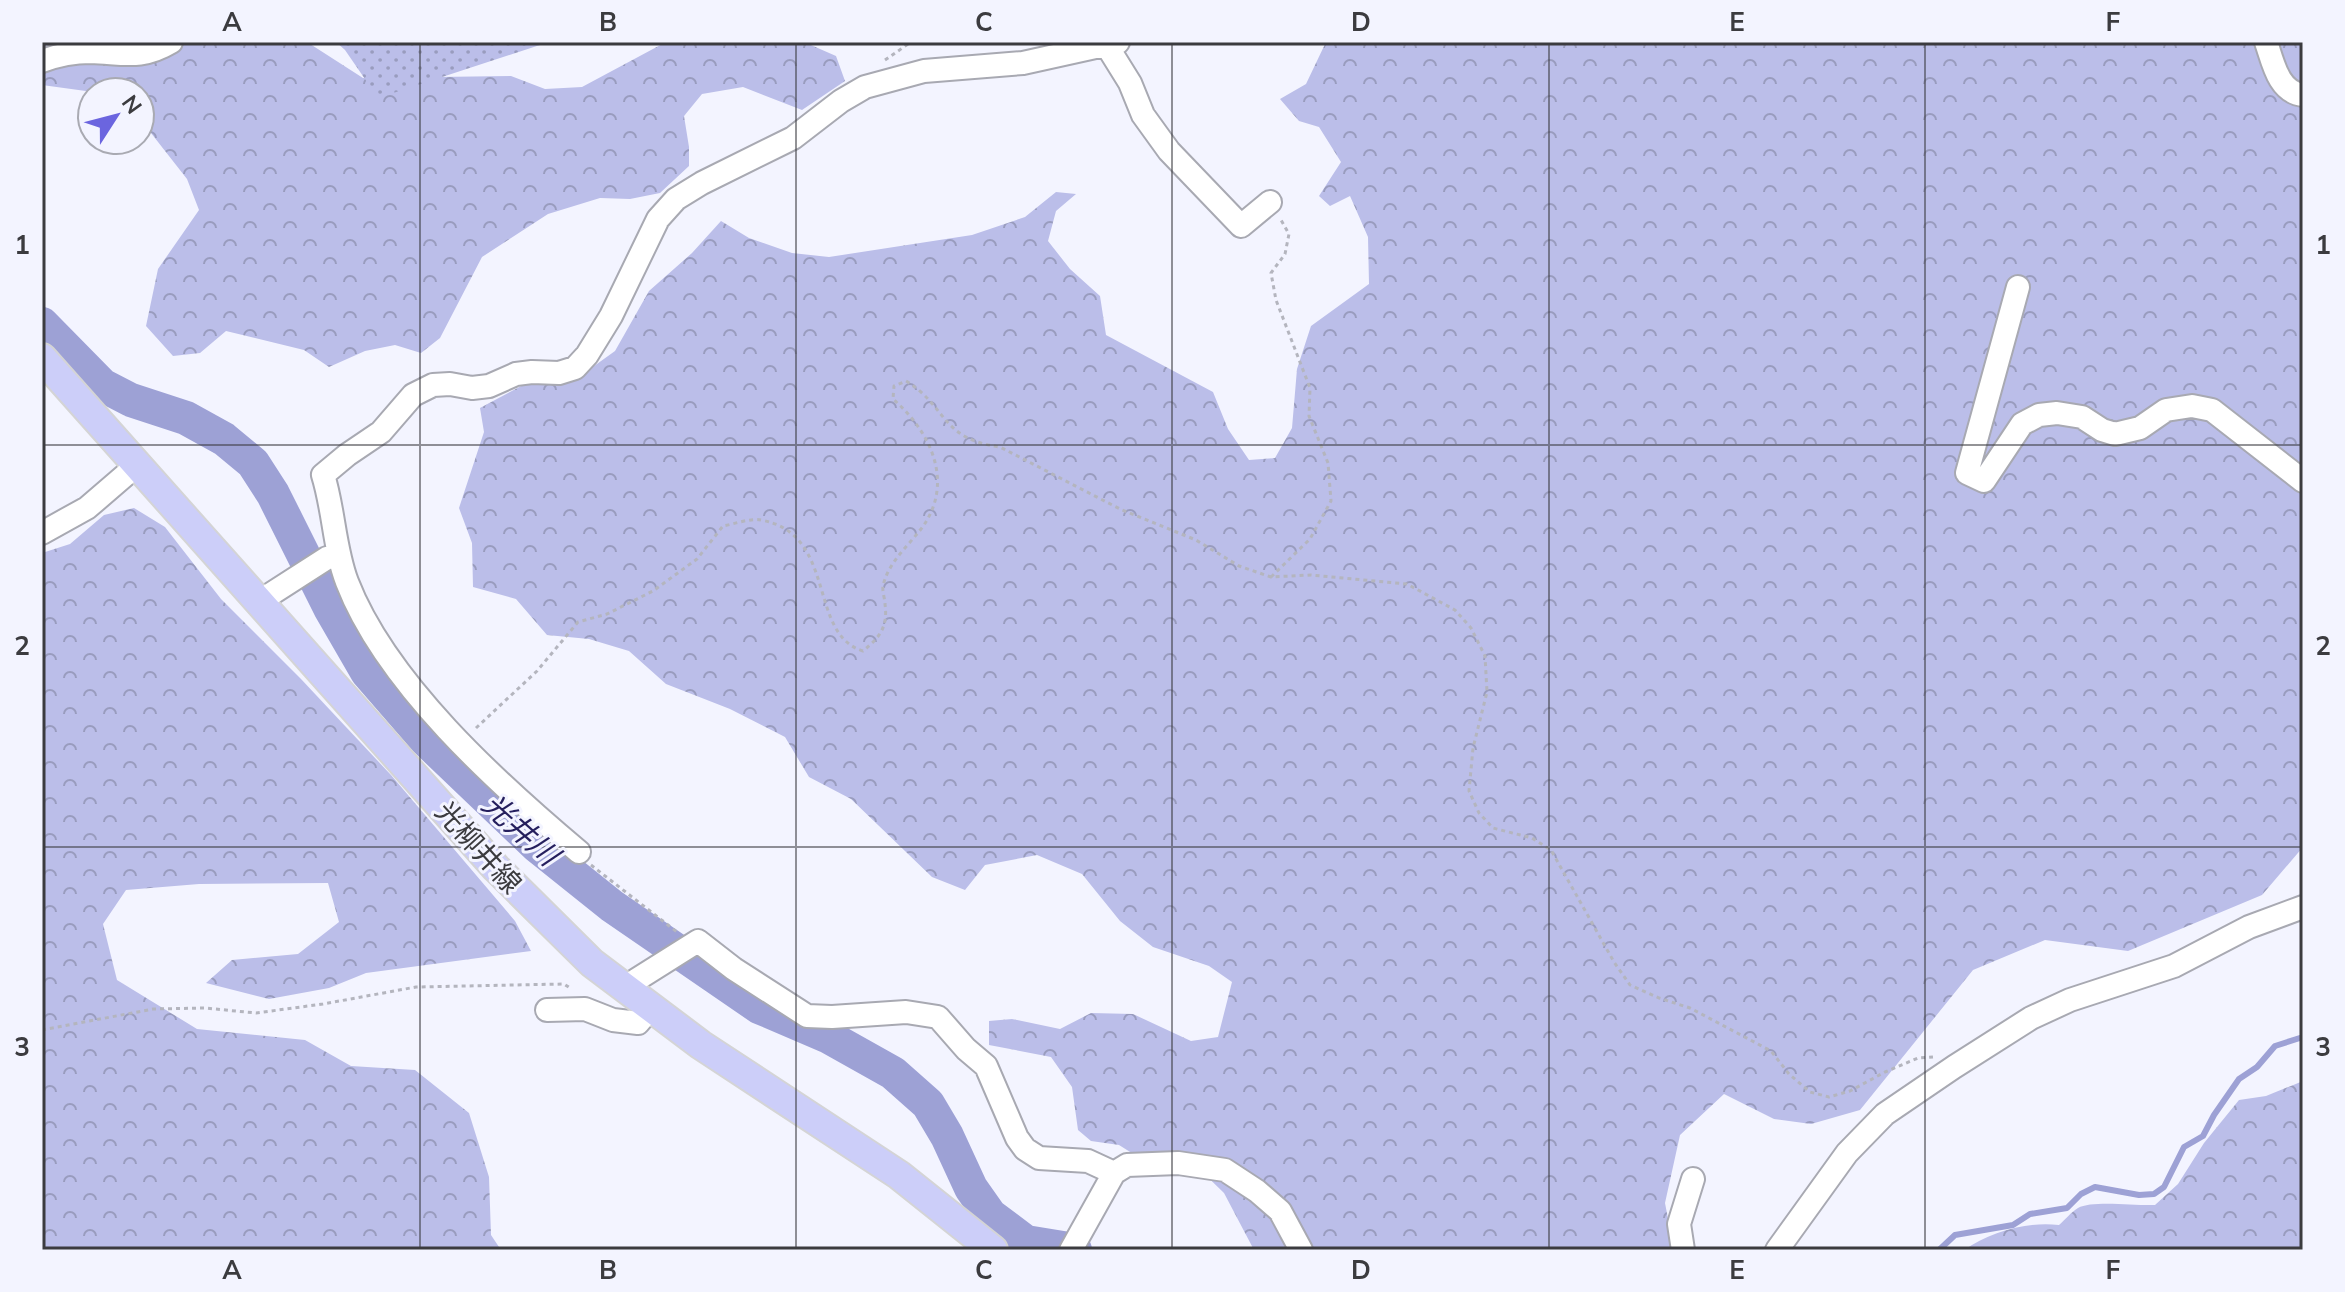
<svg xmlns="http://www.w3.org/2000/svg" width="2345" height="1292" font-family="Mulish,'Noto Sans JP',sans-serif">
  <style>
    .forest { fill: url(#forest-crowns) }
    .park { fill: url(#park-dots) }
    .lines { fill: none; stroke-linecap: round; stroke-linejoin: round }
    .stream { stroke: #9da1d5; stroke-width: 6 }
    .river { stroke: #9da1d5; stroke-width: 34 }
    .minor-casing { stroke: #a8a9b2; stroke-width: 26 }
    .major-casing { stroke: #d4d4d5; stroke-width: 32 }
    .path { stroke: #b4b5be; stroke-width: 3; stroke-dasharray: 4 4; stroke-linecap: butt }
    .minor { stroke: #fff; stroke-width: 22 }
    .major { stroke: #cccef9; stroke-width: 28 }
    .grid { fill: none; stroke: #3b3b3f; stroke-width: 2; stroke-opacity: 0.55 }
    .labels { text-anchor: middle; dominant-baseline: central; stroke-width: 6; stroke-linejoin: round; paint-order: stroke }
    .street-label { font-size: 28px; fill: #3b3b3f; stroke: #f3f4ff }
    .water-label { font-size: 30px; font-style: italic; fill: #251f5d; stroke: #f3f4ff }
    .neatline { fill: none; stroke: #3b3b3f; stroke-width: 3 }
    .grid-label { font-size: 26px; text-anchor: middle; font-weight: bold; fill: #3b3b3f }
  </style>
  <defs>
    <pattern id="forest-crowns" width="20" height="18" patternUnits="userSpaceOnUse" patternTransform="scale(2)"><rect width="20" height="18" fill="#bbbee9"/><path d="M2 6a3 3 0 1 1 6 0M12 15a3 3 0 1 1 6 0" fill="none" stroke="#999cbe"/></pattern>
    <pattern id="park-dots" width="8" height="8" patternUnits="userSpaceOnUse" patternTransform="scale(2)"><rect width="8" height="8" fill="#bbbee9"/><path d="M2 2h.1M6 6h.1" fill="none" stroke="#999cbe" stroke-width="1.8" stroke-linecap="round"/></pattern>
  </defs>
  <rect width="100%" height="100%" fill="#f3f4ff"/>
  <!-- forest -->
  <path class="forest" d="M42 42H307L363 78 511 76 545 89 582 87 666 42H804L836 56 845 81 802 110 743 87 702 94 684 116 689 147V166L660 193 630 199 600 198 548 214 482 257 440 338 421 353 395 345 365 351 329 367 304 350 226 331 200 353 173 356 146 326 158 269 199 210 187 179 140 119V92H93L42 85Z
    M1326 42H2303V847L2262 895 2128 951 2045 940 1973 970 1860 1110 1811 1124 1774 1119 1724 1094 1680 1135 1665 1203 1674 1250H1254L1224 1193 1187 1157 1135 1155 1119 1145 1091 1141 1078 1130 1072 1087 1051 1057 989 1045V1021L1012 1019 1060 1029 1091 1013 1133 1014 1191 1041 1218 1037 1232 982 1209 966 1153 947 1120 921 1082 874 1037 855 985 865 965 890 932 877 851 799 809 777 785 737 730 709 666 684 629 651 589 639 547 635 516 599 473 587 472 543 459 508 484 432 480 408 525 384 576 379 615 351 649 291 692 253 721 221 749 238 792 253 829 257 972 235 1025 217 1056 192 1076 194 1056 211 1048 241 1070 269 1100 296 1106 335 1213 392 1228 429 1249 460 1275 458 1292 428 1297 369 1311 326 1369 284 1368 237 1350 196 1330 206 1319 196 1341 162 1319 127 1299 121 1280 99 1306 84Z
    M134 508 165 527 221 599 301 679 391 775 515 921 531 951 366 973 329 988 269 999 206 983 232 960 298 954 339 922 328 883 199 884 126 890 103 924 117 980 197 1029 305 1040 351 1066 415 1070 469 1113 489 1177 491 1235 501 1250H42V553L70 544 104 515Z
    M2303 1081V1250H1964C1990 1232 2027 1221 2059 1225 2065 1220 2071 1212 2078 1208 2092 1200 2136 1206 2155 1205L2178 1184 2204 1143 2239 1100 2266 1096Z"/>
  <!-- park -->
  <path class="park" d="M336 42H549L378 98 345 50Z"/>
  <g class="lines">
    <!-- stream -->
    <path class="stream" d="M1939 1250 1955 1235 2013 1225 2030 1214 2067 1208 2081 1194 2095 1187 2139 1195 2154 1194 2164 1187 2184 1147 2203 1136 2214 1115 2239 1079 2257 1067 2275 1046 2303 1037"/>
    <!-- river -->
    <path class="river" d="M42 324 102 385 131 400 186 418 224 439 253 463 273 494 330 608 367 672 426 740 537 846 612 906 759 1007 827 1036 893 1073 928 1104 947 1136 971 1188 990 1215 1026 1242 1075 1250"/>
    <!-- minor casing -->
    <g class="minor-casing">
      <path id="minor" d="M2266 42C2273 62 2278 92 2303 95
        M1107 46 1130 83 1143 115 1169 151 1241 226 1270 202
        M42 61C58 55 74 52 91 52 124 53 141 60 171 42
        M2018 287 1967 473 1984 481 2022 424 2039 415 2057 413 2082 417 2102 430 2115 434 2140 428 2166 410 2192 406 2212 410 2303 481
        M42 533 87 508 137 465
        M260 601 327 558 339 555
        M579 852C497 783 386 683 347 582 334 548 334 510 323 475L347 455 381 432 413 395 433 385 450 384 472 388 489 386 516 374 532 372 559 373 575 368 587 355 611 316 658 219 676 199 702 183 793 138 841 101 865 87 924 71 1023 63 1118 42
        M626 991 636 980 698 941 734 969 807 1016 832 1017 906 1012 938 1017 966 1049 986 1066 1017 1138 1025 1149 1039 1158 1088 1161 1114 1173
        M547 1010 585 1009 613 1020 638 1023 650 1009
        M1071 1250 1114 1173 1127 1165 1178 1163 1225 1170 1257 1191 1280 1211 1301 1250
        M1683 1250 1679 1224 1693 1179
        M1777 1250 1847 1153 1885 1114 1954 1067 2031 1018 2070 1000 2174 966 2249 927 2303 907"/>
    </g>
    <!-- major casing -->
    <g class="major-casing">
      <path id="major" d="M42 358 496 868 592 963 701 1045 899 1175 993 1250"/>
    </g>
    <!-- path -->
    <path class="path" d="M885 60 911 42
      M1271 577 1310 539 1331 501 1328 463 1309 416 1310 388 1276 300 1271 273 1285 254 1289 234 1281 220
      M476 728 537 671 578 622 607 614 653 591 697 559 723 526C734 524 750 518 761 520 838 534 807 634 863 651 880 637 888 627 885 604 885 599 882 591 883 586 888 563 907 547 921 529 955 484 932 433 893 399L894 386 906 381C948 407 940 439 1000 447L1122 510 1196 540 1239 566 1271 577 1311 575 1407 584 1455 610 1471 628 1485 656 1487 692 1473 748 1469 791 1479 813 1493 828 1532 838 1551 850 1614 962 1630 985 1659 998 1690 1008 1771 1051 1789 1074 1810 1092 1829 1097 1850 1091 1885 1072 1918 1058 1933 1057
      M591 865 677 932
      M42 1030 153 1009 205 1008 256 1013 323 1004 416 987 564 984 570 988"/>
    <!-- minor -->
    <use href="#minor" class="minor"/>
    <!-- major -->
    <use href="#major" class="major"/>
  </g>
  <!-- grid -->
  <path class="grid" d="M420 42V1250M796 42V1250M1172 42V1250M1549 42V1250M1925 42V1250M42 445H2303M42 847H2303"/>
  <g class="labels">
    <!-- street labels -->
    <g class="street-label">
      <text transform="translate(479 847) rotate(48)">光柳井線</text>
    </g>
    <!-- water labels -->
    <g class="water-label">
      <text transform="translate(521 829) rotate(42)">光井川</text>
    </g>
  </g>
  <!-- border -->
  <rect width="2345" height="1292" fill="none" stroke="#f3f4ff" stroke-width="88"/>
  <!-- north arrow -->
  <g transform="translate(116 116) rotate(54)"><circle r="38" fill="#f3f4ff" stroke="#a9aab2" stroke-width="2"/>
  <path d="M0-6L14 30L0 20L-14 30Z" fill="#6b65df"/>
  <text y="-12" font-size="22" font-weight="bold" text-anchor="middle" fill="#3b3b3f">N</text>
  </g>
  <rect x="44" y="44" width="2257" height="1204" class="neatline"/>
  <g class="grid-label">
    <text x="232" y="31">A</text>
    <text x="608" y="31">B</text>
    <text x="984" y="31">C</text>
    <text x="1361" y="31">D</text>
    <text x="1737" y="31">E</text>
    <text x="2113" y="31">F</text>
    <text x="22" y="254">1</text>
    <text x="2323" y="254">1</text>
    <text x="22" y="655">2</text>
    <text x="2323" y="655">2</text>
    <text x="22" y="1056">3</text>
    <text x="2323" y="1056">3</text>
    <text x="232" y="1279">A</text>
    <text x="608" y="1279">B</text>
    <text x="984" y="1279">C</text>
    <text x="1361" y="1279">D</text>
    <text x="1737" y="1279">E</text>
    <text x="2113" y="1279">F</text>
  </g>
</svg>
